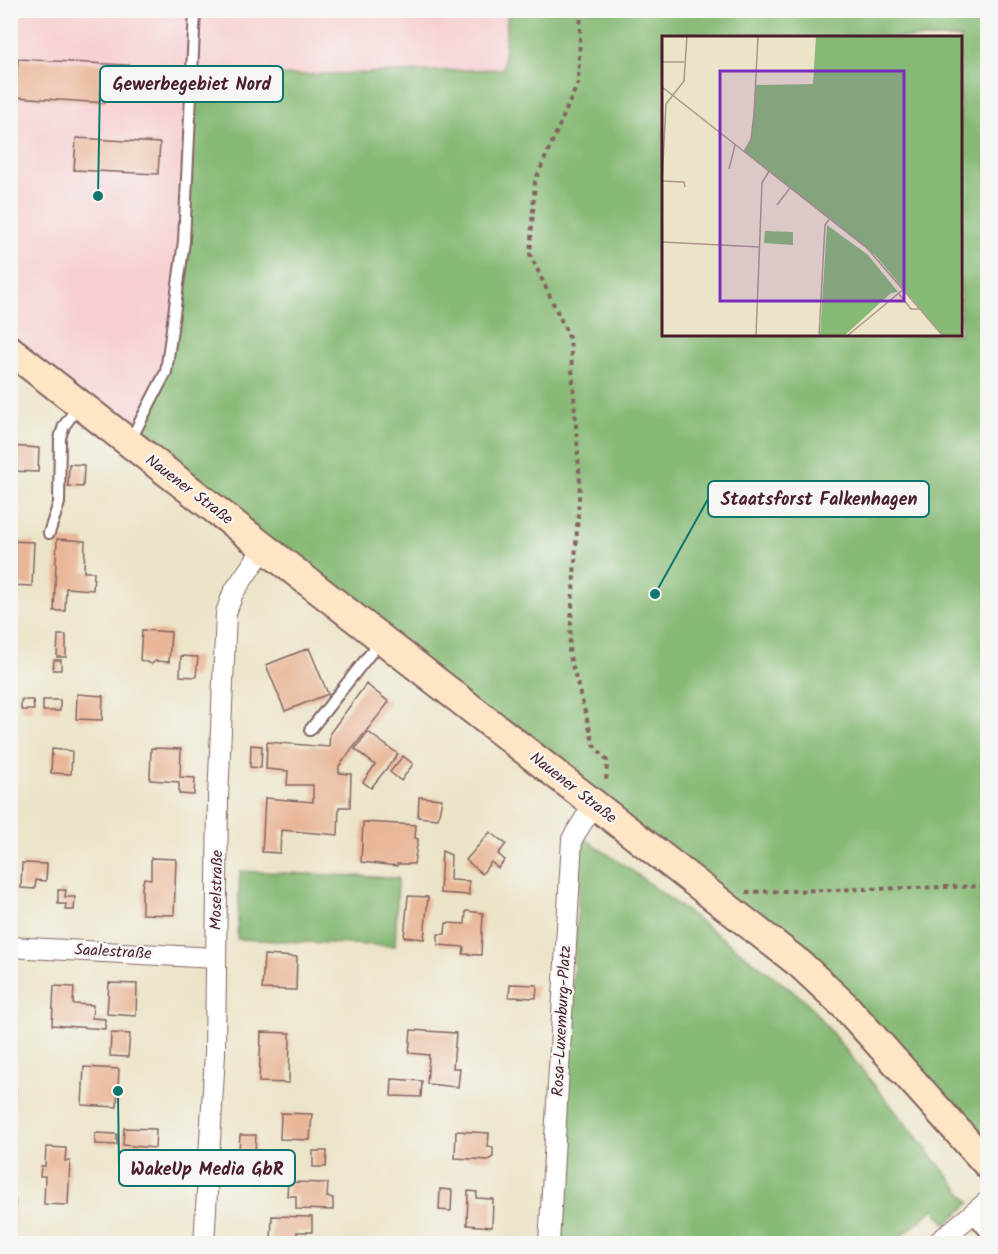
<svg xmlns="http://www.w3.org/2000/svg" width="998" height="1254" font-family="Kalam,sans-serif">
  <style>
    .built { fill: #f7cfd2 }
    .forest { fill: #86b974; stroke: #686c50; stroke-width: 1.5; fill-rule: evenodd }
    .building { fill: #e9b697 }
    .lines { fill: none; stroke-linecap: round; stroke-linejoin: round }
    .service-casing { stroke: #836462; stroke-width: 14 }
    .minor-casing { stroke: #836462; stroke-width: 22 }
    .secondary-casing { stroke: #836462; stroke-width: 32 }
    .path { stroke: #836462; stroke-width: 4; stroke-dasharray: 4.5 4.5; stroke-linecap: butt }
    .service { stroke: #fff; stroke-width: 10 }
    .minor { stroke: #fff; stroke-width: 20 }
    .secondary { stroke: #fee5c5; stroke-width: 28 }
    .labels { text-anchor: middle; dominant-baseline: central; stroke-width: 4.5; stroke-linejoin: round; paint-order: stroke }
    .street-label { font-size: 16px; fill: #4a1f2b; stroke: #f6f6f2 }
    .inset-road { fill: none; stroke: #ab9589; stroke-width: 1.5 }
    .view { fill: #7b2cbf; fill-opacity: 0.15; stroke: #7b2cbf; stroke-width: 3 }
    .inset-edge { fill: none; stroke: #4a1f2b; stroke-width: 3 }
    .leader { fill: none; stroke: #0f766e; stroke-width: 2 }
    .callout-dot { fill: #0f766e; stroke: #f6f6f2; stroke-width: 2 }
    .callout { fill: #f6f6f2; stroke: #0f766e; stroke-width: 2 }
    .callout-label { font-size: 18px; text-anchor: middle; font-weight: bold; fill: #4a1f2b }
  </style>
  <rect width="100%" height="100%" fill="#f6f6f2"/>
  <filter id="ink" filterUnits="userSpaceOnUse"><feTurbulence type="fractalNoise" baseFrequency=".0167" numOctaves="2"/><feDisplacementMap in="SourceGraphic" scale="12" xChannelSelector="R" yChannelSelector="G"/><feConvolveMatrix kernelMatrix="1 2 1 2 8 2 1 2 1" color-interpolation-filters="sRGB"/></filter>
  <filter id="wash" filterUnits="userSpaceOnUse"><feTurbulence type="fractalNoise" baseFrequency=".008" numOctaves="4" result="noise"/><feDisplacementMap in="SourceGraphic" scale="24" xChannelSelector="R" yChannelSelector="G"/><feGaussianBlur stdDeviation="1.35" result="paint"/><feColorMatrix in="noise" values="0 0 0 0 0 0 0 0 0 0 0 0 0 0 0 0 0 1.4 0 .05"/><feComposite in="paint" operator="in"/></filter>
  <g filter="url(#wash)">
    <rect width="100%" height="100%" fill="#ece4c8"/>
    <!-- built -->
    <path class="built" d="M10 11H508L504 69 192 78 184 241 166 372 128 444 11 348Z"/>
    <!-- forest -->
    <path class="forest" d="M508 11H987V1165L846 1008 128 444 166 372 184 241 192 78 503 69ZM664 38H960V334H664Z
      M582 837 634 872 806 1001 970 1203 946 1224 934 1209 893 1243 557 1244Z
      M240 871 398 878 395 946 237 939Z"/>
    <g id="blocks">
      <!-- building -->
      <path class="building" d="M18 59 160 67 159 87 106 84 105 103 15 97Z
        M76 138 160 143 158 174 74 170Z
        M10 446 39 448 38 472 10 471Z
        M69 464 84 465 83 487 68 486Z
        M57 539 85 541 84 572H94L93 590 66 588 65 611H54Z
        M10 541 34 542 32 586 10 585Z
        M142 630 171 632 169 662 155 661 152 664 140 660Z
        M58 635H66V657H57Z
        M309 648 328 694 285 711 266 665Z
        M181 656 198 657 196 677 180 676Z
        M54 660H61V670H53Z
        M366 684 389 702 339 766V773L351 774 350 807H339L338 835 281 830 280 853 262 852 265 798 313 802V785H287L288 771 266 769 267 742 329 747 330 733Z
        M77 694 103 696 102 720 76 719Z
        M21 700H33L34 710H21Z
        M43 700H60V711H43Z
        M368 732 398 754 371 788 363 782 375 765 355 749Z
        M251 745 262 746 261 768 250 767Z
        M151 748 181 749 180 777 195 778 194 795 179 794V782L150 780Z
        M52 749 72 751 71 774 51 773Z
        M403 756 413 764 401 781 390 772Z
        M419 797 442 799 438 819 418 817Z
        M363 822 416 825 415 838 418 839 414 864H397V866L361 862Z
        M490 832 506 844 498 854 505 860 498 868 491 862 482 874 466 860Z
        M442 851 451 855 450 880 469 881V895L440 893Z
        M151 858 176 859 174 915 142 914V888L144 878 151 879Z
        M22 863 47 864 46 881 36 880 35 889 21 888Z
        M58 890H66L65 897H75L74 910H65L66 904H58Z
        M408 896 428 897 424 939 404 937Z
        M466 911 483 913 481 955 463 954 464 947 438 945V934H445L446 923 465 924Z
        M264 955 297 957 296 990 262 989Z
        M109 983 137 984 136 1016 107 1014Z
        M510 984 537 985 536 998 509 997Z
        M54 986 74 987 73 1004 93 1005 92 1018 105 1019V1029L52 1025Z
        M411 1030 456 1033 453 1068H460L458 1087 427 1084 429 1055 409 1053Z
        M261 1032 290 1033 289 1083 259 1082Z
        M111 1033 130 1034 128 1057 110 1056Z
        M84 1067 119 1069 117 1107 82 1105Z
        M392 1079 422 1081 421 1097 391 1096Z
        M10 1083 15 1084 14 1098H10Z
        M281 1113 312 1114 310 1140 280 1139Z
        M124 1128 156 1129 155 1148 123 1145Z
        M456 1131 489 1133 488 1146 493 1147V1157L488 1160 455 1158Z
        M95 1133 117 1134V1145L95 1144Z
        M240 1135H256L255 1152 239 1151Z
        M46 1147 66 1148 65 1161H70L68 1205 44 1204 45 1176H40L41 1166H45Z
        M313 1151H327L326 1167H313Z
        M288 1182 328 1183 327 1197 333 1198V1210L296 1209V1196H287Z
        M440 1189 452 1190 451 1211 439 1210Z
        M468 1191 477 1192 476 1198 493 1199 492 1227 467 1225Z
        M10 1200H15L14 1228H10Z
        M272 1216 312 1217V1232H297V1242L271 1241Z"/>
    </g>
  </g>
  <g filter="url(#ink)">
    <use href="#blocks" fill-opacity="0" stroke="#836462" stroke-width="1.5"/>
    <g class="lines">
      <!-- service casing -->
      <g class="service-casing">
        <path id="service" d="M130 441 166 372 184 241 195 10
          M49 533 59 503 60 438 64 426 79 405
          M310 730 381 640
          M971 1215 988 1235"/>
      </g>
      <!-- minor casing -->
      <g class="minor-casing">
        <path id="minor" d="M10 947 216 958
          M204 1244 215 1054 218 799 226 613 233 593 264 548
          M549 1244 572 839 594 804
          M936 1244 988 1201"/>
      </g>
      <!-- secondary casing -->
      <g class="secondary-casing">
        <path id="secondary" d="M10 350 800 964 846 1007 988 1165"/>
      </g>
      <!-- path -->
      <path class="path" d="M581 10 578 83 535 181 530 254 570 339 580 483 569 653 594 745 607 761 606 784
        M746 892 988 886"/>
      <!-- service -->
      <use href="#service" class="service"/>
      <!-- minor -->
      <use href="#minor" class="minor"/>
      <!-- secondary -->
      <use href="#secondary" class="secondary"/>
    </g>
  </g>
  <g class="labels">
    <!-- street labels -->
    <g class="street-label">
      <text transform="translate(189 490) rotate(37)">Nauener Straße</text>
      <text transform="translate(573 788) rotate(38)">Nauener Straße</text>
      <text transform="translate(217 890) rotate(-89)">Moselstraße</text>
      <text transform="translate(113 952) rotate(3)">Saalestraße</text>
      <text transform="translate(562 1021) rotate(-87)">Rosa-Luxemburg-Platz</text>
    </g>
  </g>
  <!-- overview -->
  <g transform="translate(662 36)">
    <rect width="300" height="300" fill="#ece4c8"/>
    <path d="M154 0H300L298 300H281L214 220 82 116 89 103 94 49 151 48ZM165 189 206 219 236 256 229 257 182 300H158ZM103 195 131 196V209L102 207Z" fill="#86b974"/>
    <path class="inset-road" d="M0 26H22M0 51 205 212 281 300M82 116 89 103 92 79 96 0M67 133 73 109M0 145 4 68 22 45 25 0M0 145 22 146 23 151M115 169 128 152M0 206 98 211M237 258 249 273H259M94 300 100 147 107 135M157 300 163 189 168 182M185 300 243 252"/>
    <path class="view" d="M58 35H242V265H58Z"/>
    <rect width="300" height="300" class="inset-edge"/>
  </g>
  <!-- callouts -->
  <path class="leader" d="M98 196L100 84M655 594L708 499M118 1091L119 1168"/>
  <g class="callout-dot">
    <circle cx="98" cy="196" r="6"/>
    <circle cx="655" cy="594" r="6"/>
    <circle cx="118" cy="1091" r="6"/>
  </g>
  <g class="callout">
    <rect x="100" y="66" width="183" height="36" rx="6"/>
    <rect x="708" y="481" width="221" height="36" rx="6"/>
    <rect x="119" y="1150" width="176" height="36" rx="6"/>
  </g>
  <g class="callout-label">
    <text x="192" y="90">Gewerbegebiet Nord</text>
    <text x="819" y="505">Staatsforst Falkenhagen</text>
    <text x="207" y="1175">WakeUp Media GbR</text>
  </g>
  <!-- margin -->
  <rect width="998" height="1254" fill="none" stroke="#f6f6f2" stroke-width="36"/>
</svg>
